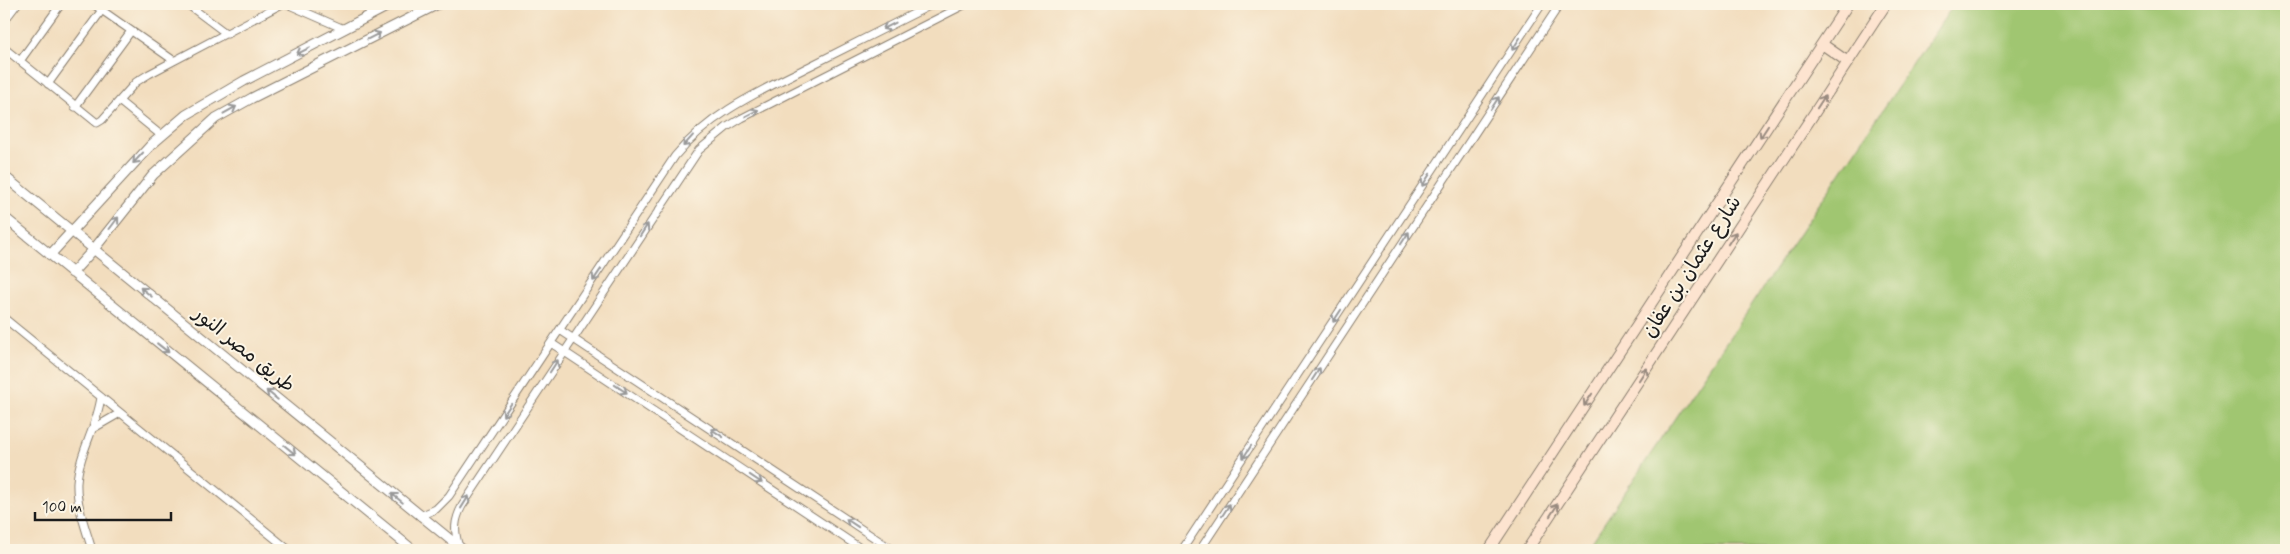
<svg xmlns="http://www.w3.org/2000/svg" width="2290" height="554" font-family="Mynerve,'Playpen Sans Arabic',sans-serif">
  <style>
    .green { fill: #a0c671; stroke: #5e7146 }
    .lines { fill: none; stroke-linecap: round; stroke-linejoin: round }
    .minor-casing { stroke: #877c6d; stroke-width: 9 }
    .tertiary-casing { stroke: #877c6d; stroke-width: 11 }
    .secondary-casing { stroke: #877c6d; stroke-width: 12 }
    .minor { stroke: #fff; stroke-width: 7 }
    .tertiary { stroke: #fff; stroke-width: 9 }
    .secondary { stroke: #fde4d0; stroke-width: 10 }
    .oneway { stroke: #999 }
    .oneway2 { stroke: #988a7f }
    .labels { text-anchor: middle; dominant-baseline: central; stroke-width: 4; stroke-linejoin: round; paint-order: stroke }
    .street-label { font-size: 20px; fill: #1c1c1c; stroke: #fcf5e5 }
  </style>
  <rect width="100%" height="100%" fill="#fcf5e5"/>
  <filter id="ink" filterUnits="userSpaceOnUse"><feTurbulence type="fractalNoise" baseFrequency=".02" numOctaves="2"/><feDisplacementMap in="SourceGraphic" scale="10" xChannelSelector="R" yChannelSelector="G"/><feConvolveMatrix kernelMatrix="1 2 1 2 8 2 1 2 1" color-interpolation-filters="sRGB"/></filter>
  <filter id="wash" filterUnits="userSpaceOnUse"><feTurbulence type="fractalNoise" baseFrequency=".0096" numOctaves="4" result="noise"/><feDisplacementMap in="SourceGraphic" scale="20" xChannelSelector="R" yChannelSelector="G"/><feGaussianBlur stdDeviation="1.12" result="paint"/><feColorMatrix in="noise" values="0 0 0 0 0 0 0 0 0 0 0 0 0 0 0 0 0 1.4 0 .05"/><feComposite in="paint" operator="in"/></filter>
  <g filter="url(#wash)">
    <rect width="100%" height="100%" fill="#f2ddbe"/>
    <!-- green -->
    <path class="green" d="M1954 4H2286V550H1586Z"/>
  </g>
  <g filter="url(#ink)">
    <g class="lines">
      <!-- minor casing -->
      <g class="minor-casing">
        <path id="minor" d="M93 4 173 60
          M187 4 227 34
          M287 4 344 29
          M4 21 17 4
          M4 48 97 123 102 120 136 82 149 74 282 4
          M20 61 61 4
          M48 84 102 10
          M119 101 162 136
          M75 107 131 31
          M4 318 289 550
          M560 330 893 550
          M551 343 863 550
          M94 428 120 413
          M420 516 436 509 449 496 675 156C711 112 761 91 810 66 851 45 892 25 933 4
          M459 547C454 531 454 521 462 506L699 150 727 127 742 118 966 4
          M92 550C86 529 76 505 77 482 79 453 97 427 101 397
          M1182 550 1542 4
          M1200 550 1560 4"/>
      </g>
      <!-- tertiary casing -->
      <g class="tertiary-casing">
        <path id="tertiary" d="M4 176 463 550
          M4 217 413 550
          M50 255 151 145 186 115 244 81 392 4
          M72 273 94 249 153 175 216 118 252 98 438 4"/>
      </g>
      <!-- secondary casing -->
      <g class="secondary-casing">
        <path id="secondary" d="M1822 44 1848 62
          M1489 550 1848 4
          M1527 550 1886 4"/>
      </g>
      <!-- minor -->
      <use href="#minor" class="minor"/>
      <!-- tertiary -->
      <use href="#tertiary" class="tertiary"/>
      <!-- secondary -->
      <use href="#secondary" class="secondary"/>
    </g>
    <!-- one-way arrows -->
    <defs><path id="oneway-shaft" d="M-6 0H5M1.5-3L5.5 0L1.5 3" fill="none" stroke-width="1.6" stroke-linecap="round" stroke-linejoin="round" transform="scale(1.25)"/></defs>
    <g class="oneway">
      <use href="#oneway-shaft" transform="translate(889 26) rotate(153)"/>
      <use href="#oneway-shaft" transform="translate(374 36) rotate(-27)"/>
      <use href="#oneway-shaft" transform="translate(1516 44) rotate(123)"/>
      <use href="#oneway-shaft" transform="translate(303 51) rotate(153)"/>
      <use href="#oneway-shaft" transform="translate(1495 103) rotate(-57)"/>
      <use href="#oneway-shaft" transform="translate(230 110) rotate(-29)"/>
      <use href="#oneway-shaft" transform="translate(752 113) rotate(-27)"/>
      <use href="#oneway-shaft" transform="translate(688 141) rotate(132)"/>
      <use href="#oneway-shaft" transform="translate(138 158) rotate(133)"/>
      <use href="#oneway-shaft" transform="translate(1426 180) rotate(123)"/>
      <use href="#oneway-shaft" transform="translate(114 223) rotate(-53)"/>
      <use href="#oneway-shaft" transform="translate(644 230) rotate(-57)"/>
      <use href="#oneway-shaft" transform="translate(1405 238) rotate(-57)"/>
      <use href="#oneway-shaft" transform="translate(597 275) rotate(124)"/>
      <use href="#oneway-shaft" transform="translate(146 292) rotate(-141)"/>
      <use href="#oneway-shaft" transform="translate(1337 316) rotate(123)"/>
      <use href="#oneway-shaft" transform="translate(163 348) rotate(38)"/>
      <use href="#oneway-shaft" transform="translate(554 366) rotate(-57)"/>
      <use href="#oneway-shaft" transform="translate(1316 374) rotate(-57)"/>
      <use href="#oneway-shaft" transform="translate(621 389) rotate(34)"/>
      <use href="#oneway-shaft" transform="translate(272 395) rotate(-141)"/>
      <use href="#oneway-shaft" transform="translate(507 410) rotate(124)"/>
      <use href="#oneway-shaft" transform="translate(717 433) rotate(-146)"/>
      <use href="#oneway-shaft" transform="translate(290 450) rotate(39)"/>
      <use href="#oneway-shaft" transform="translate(1247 452) rotate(123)"/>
      <use href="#oneway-shaft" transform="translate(756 479) rotate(34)"/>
      <use href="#oneway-shaft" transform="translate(397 498) rotate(-141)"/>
      <use href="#oneway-shaft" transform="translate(465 502) rotate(-58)"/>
      <use href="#oneway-shaft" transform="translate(1226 510) rotate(-57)"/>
      <use href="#oneway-shaft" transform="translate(852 523) rotate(-146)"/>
    </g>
    <g class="oneway2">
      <use href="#oneway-shaft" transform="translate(1821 102) rotate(-57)"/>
      <use href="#oneway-shaft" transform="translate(1764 132) rotate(123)"/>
      <use href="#oneway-shaft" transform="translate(1732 238) rotate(-57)"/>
      <use href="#oneway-shaft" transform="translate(1643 374) rotate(-57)"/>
      <use href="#oneway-shaft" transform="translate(1588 400) rotate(123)"/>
      <use href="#oneway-shaft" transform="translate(1554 510) rotate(-57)"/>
    </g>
  </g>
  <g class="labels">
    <!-- street labels -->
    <g class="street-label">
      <text transform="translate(1692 267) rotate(-57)">شارع عثمان بن عفان</text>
      <text transform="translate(244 350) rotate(39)">طريق مصر النور</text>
    </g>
  </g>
  <!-- margin -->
  <rect width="2290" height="554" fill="none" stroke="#fcf5e5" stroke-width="20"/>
  <!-- scale -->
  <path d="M35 512v8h136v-8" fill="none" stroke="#1c1c1c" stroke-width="2.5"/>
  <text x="42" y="512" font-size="15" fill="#1c1c1c" stroke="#fcf5e5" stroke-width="4" paint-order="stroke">100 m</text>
</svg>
